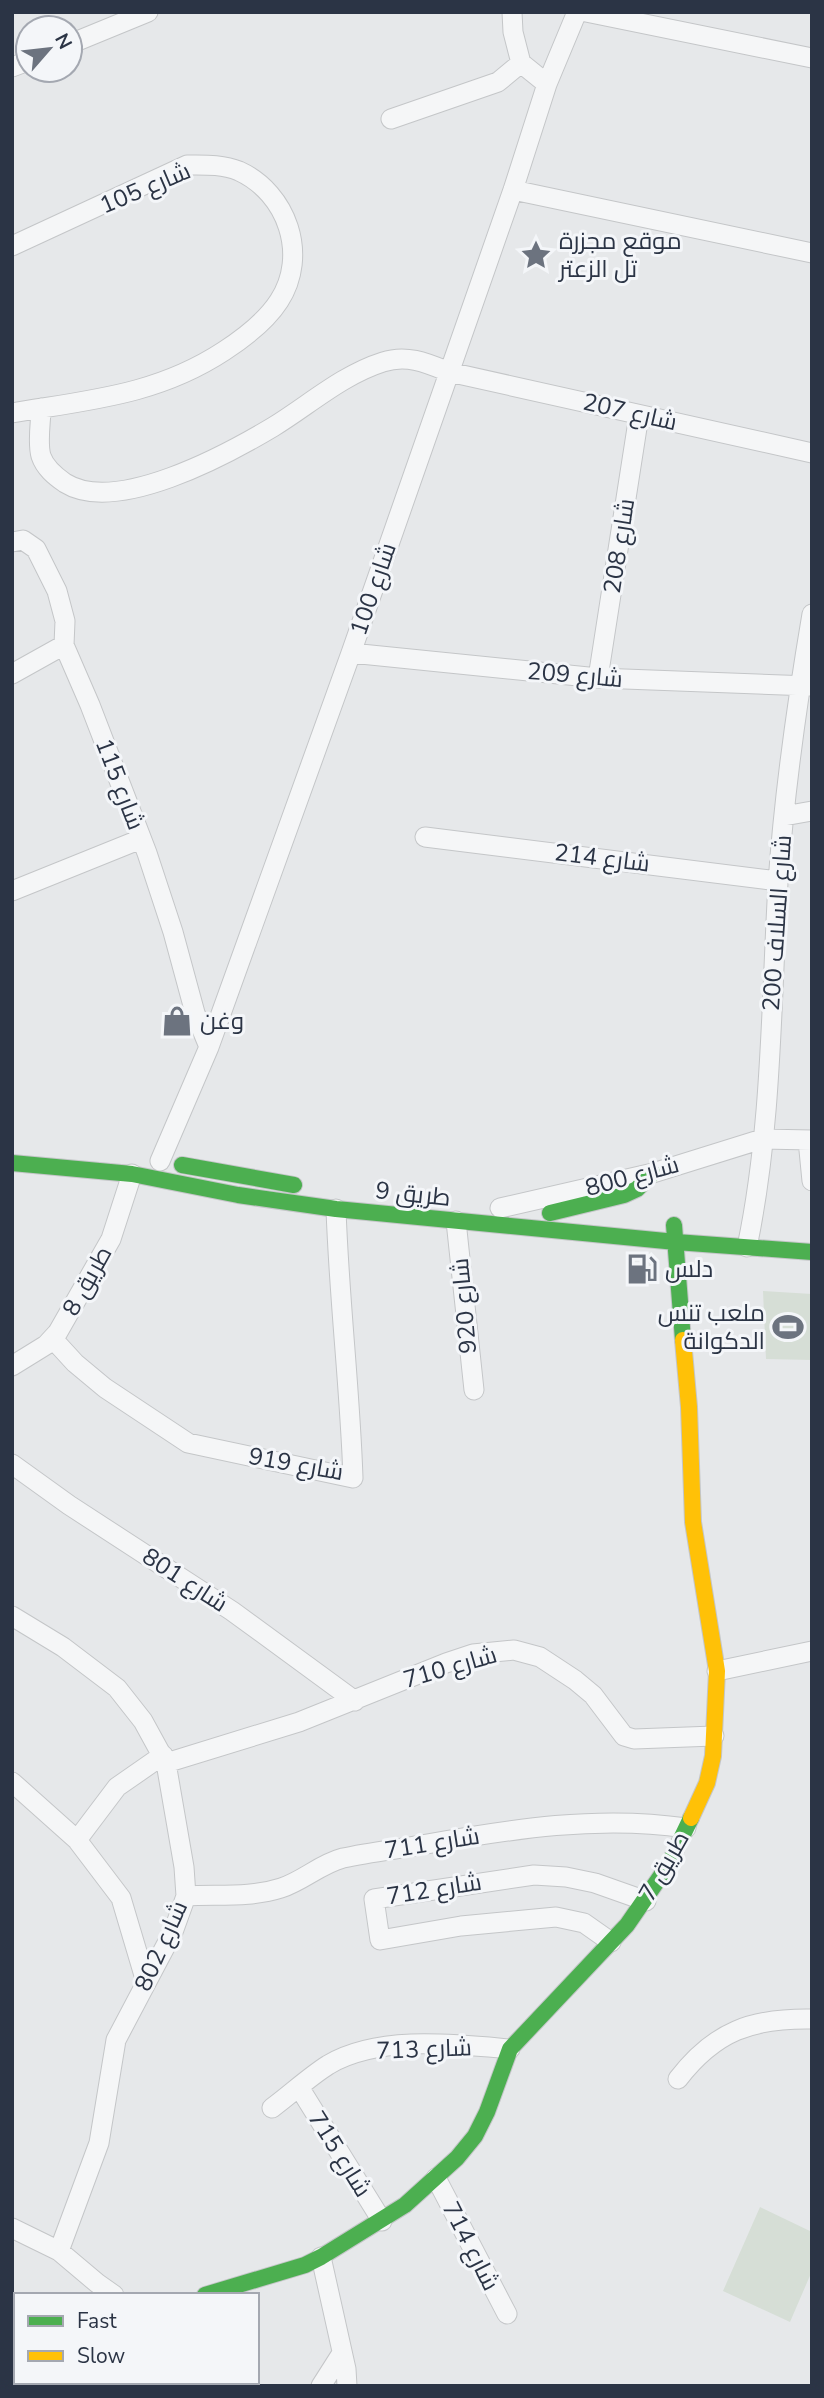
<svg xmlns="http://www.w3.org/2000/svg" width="824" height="2398" font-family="'Nunito Sans',Cairo,sans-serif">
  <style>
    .green { fill: #d6ded6 }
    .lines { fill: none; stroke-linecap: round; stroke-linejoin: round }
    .street-casing { stroke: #c4c6c8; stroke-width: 21 }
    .fast-casing { stroke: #c4c6c8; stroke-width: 18 }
    .slow-casing { stroke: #c4c6c8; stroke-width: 18 }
    .street { stroke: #f5f6f7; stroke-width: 19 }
    .fast { stroke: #4caf50; stroke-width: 16 }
    .slow { stroke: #ffc107; stroke-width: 16 }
    .labels { text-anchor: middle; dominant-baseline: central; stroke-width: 6; stroke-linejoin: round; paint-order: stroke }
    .street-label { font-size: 24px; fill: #2b3445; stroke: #f4f6f9 }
    .poi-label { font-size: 24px; fill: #2b3445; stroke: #f4f6f9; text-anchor: start }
  </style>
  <rect width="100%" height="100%" fill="#e6e8ea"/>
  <!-- green -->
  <path class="green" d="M763 1291 812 1294V1360L766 1359Z
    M760 2207 812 2232V2271L790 2322 723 2291Z"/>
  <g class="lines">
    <!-- street casing -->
    <g class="street-casing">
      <path id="street" d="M512 12 513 32 521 63 547 84
        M586 12 812 58
        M70 44 148 12
        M12 67 28 61
        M391 119 498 82 521 63
        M513 190 812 253
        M12 246 187 165C204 165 222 164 239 171 287 193 309 255 279 301 266 321 244 338 224 351 157 395 89 400 12 413
        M41 408C41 422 37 442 41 456 45 468 55 476 65 483 116 515 226 455 273 427 309 405 342 375 383 362 407 354 427 363 449 372L812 453
        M12 542 23 540 36 549 57 591 65 621 64 645 90 705 147 853 173 932 195 1013 209 1047
        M351 653 598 678 810 686
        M12 674 64 645
        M598 678 639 415
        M784 816 812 811
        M425 837 778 881
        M12 891 141 839
        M808 1140 812 1181
        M160 1161 209 1047 351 653 513 190 547 84 577 12
        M500 1208 653 1173 762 1139 812 1140
        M456 1221 474 1390
        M747 1247C772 1128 771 1004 778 883 784 793 797 703 812 614
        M53 1339 75 1363 105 1388 188 1443 353 1478C350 1388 339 1299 336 1209
        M12 1366 46 1345 58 1332 111 1239 132 1174
        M12 1464 69 1505 232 1611 355 1701
        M12 1616 63 1647 117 1688 143 1721 166 1763 184 1867 186 1896 173 1932 116 2040 99 2143 59 2251
        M717 1671 812 1651
        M166 1763 299 1722 446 1663 473 1654 514 1650 540 1657 575 1680 593 1695 624 1736 634 1739 714 1736
        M12 1782 77 1840 121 1898 146 1982
        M77 1840 117 1787 163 1755
        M186 1896C217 1894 250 1898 281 1888 303 1881 320 1864 343 1858 370 1852 399 1849 427 1844 512 1829 599 1815 686 1828
        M611 1942 584 1923 556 1917 461 1926 380 1940 374 1899 534 1875 566 1877 595 1883 646 1901
        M678 2079C715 2031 752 2018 812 2019
        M299 2087 382 2221
        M272 2108C291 2094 309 2077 328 2065 378 2035 454 2044 510 2049
        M436 2178 507 2314
        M12 2228 59 2251 97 2283 114 2295
        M321 2257 346 2369 347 2386
        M109 2386 111 2382
        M321 2386 342 2353"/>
    </g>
    <!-- fast casing -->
    <g class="fast-casing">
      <path id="fast" d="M12 1163 132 1174 238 1195 336 1209 676 1242 812 1252
        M182 1165 294 1185
        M550 1213 624 1195 637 1189 653 1173
        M674 1225 683 1340
        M205 2295 305 2265 321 2257 405 2205 457 2158 475 2136 487 2112 510 2049 627 1925 669 1864 691 1818"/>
    </g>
    <!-- slow casing -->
    <g class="slow-casing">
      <path id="slow" d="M683 1340 689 1407 693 1522 717 1671 713 1756 707 1783 691 1818"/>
    </g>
    <!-- street -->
    <use href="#street" class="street"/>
    <!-- fast -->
    <use href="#fast" class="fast"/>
    <!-- slow -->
    <use href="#slow" class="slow"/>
  </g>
  <!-- icons -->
  <defs>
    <g id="sight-bare" transform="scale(2.415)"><path d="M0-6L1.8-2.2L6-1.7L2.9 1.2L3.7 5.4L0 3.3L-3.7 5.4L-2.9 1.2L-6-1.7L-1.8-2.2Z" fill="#6c737f" stroke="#f4f6f9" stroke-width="2.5" paint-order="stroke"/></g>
    <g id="shop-bare" transform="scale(2.415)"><path d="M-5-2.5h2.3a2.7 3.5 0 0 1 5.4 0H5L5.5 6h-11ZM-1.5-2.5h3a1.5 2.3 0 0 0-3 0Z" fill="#6c737f" stroke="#f4f6f9" stroke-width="2.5" paint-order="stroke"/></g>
    <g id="fuel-bare" transform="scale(2.415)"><path d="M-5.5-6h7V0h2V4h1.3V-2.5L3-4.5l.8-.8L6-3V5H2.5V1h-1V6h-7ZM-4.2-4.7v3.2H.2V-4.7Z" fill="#6c737f" stroke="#f4f6f9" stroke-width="2.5" paint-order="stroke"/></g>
    <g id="stadium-bare" transform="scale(2.415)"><path d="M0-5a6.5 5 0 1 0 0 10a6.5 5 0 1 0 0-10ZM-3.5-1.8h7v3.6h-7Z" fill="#6c737f" stroke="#f4f6f9" stroke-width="2.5" paint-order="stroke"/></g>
  </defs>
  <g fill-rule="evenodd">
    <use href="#sight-bare" x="536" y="255"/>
    <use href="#shop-bare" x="177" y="1021"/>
    <use href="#fuel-bare" x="642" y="1269"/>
    <use href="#stadium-bare" x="788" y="1327"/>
  </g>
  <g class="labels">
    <!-- street labels -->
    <g class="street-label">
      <text transform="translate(145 188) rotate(-23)">شارع 105</text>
      <text transform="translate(630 412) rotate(13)">شارع 207</text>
      <text transform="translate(619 546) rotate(-81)">شارع 208</text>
      <text transform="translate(373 589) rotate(-71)">شارع 100</text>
      <text transform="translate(575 675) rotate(5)">شارع 209</text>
      <text transform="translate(120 784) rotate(69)">شارع 115</text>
      <text transform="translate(602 858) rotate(7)">شارع 214</text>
      <text transform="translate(777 923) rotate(-86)">200 شارع السلاف</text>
      <text transform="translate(632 1176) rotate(-15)">شارع 800</text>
      <text transform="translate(413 1194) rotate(6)">9 طريق</text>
      <text transform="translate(87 1281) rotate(-61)">طريق 8</text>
      <text transform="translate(464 1306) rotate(-95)">شارع 920</text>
      <text transform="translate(296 1464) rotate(10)">شارع 919</text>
      <text transform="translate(185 1580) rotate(33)">شارع 801</text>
      <text transform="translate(450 1667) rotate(-16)">شارع 710</text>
      <text transform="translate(432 1843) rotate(-9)">شارع 711</text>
      <text transform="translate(664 1866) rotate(-60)">7 طريق</text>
      <text transform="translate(434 1889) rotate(-9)">شارع 712</text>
      <text transform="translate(161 1946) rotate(-66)">شارع 802</text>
      <text transform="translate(424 2049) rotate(-2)">شارع 713</text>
      <text transform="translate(340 2154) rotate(58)">شارع 715</text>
      <text transform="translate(471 2246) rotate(63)">شارع 714</text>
    </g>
    <!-- poi labels -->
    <g class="poi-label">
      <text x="559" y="241">موقع مجزرة<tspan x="559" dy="28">تل الزعتر</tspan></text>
      <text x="200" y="1021">وغن</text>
      <text x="665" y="1269">دلس</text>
      <text x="765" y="1313" text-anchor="end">ملعب تنس<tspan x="765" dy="28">الدكوانة</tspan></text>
    </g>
  </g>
  <!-- border -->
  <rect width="824" height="2398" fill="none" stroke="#2b3445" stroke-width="28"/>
  <!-- legend -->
  <rect x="14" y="2293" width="245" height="91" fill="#f4f6f9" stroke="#a4a8b1" stroke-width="2"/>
  <rect x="28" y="2316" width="35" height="10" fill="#4caf50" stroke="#a4a8b1" stroke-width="2"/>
  <text x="77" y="2328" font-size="21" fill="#2b3445">Fast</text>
  <rect x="28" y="2351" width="35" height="10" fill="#ffc107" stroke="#a4a8b1" stroke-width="2"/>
  <text x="77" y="2363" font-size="21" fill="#2b3445">Slow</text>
  <!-- north arrow -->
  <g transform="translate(49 49) rotate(62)"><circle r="33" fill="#f4f6f9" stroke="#a4a8b1" stroke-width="2"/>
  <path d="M0-5L12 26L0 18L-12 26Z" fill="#6c737f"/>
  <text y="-10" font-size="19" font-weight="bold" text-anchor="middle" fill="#2b3445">N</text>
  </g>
</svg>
